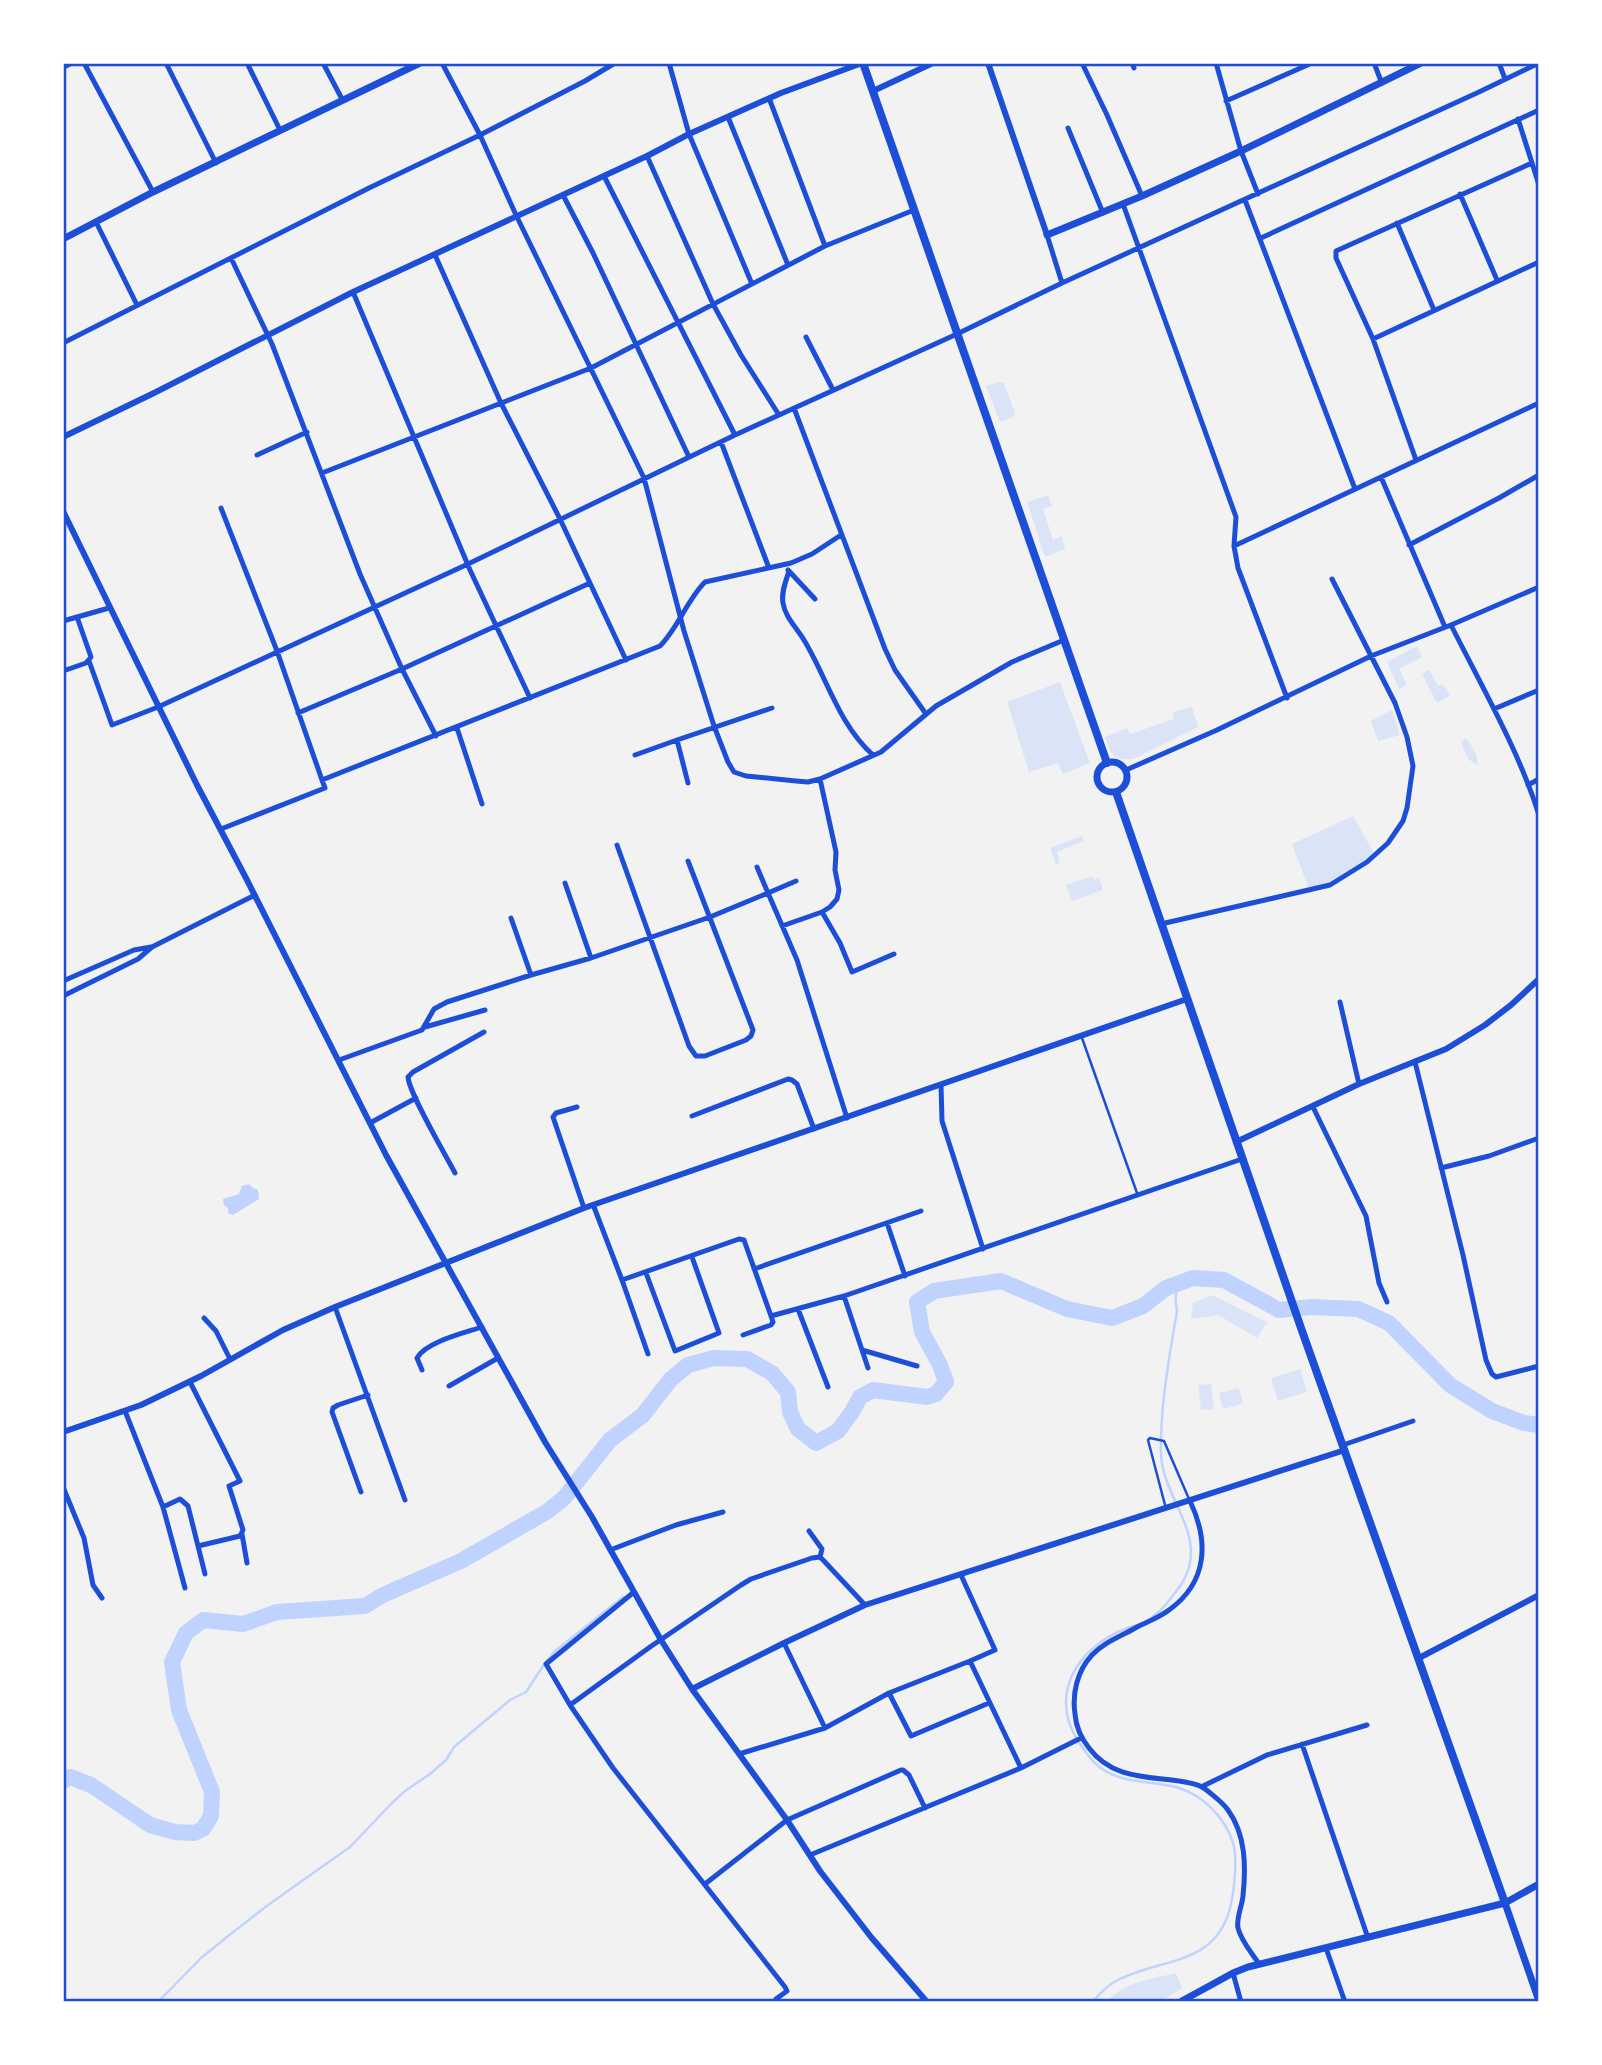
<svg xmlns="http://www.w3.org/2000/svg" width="1602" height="2065" font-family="'Asap Condensed',sans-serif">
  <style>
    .green { fill: #dbe4f7 }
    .water { fill: #bfd3fe }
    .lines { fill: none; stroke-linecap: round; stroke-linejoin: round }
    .stream { stroke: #bfd3fe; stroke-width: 2.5 }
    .river { stroke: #bfd3fe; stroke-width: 16 }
    .service { stroke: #1d4ed8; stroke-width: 2.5 }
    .minor { stroke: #1d4ed8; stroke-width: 5 }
    .tertiary { stroke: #1d4ed8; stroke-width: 6 }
    .secondary { stroke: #1d4ed8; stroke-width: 7 }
    .primary { stroke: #1d4ed8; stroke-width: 8 }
    .neatline { fill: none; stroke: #1d4ed8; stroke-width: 2.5 }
  </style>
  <rect width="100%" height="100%" fill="#f2f2f2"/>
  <!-- green -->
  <path class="green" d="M999 382 1004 383 1015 413 1014 417 1000 422 986 386Z
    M1048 495 1052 506 1043 509 1053 540 1062 536 1065 549 1045 557 1027 502Z
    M1417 646 1422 657 1399 669 1407 685 1399 689 1387 662Z
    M1429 670 1438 686 1443 684 1450 696 1437 703 1422 674Z
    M1060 682 1090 763 1063 774 1058 763 1029 772 1007 702Z
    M1192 707 1198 727 1133 759C1113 761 1111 754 1105 737L1127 728 1130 734 1174 719 1172 712Z
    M1392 710 1400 735 1378 741 1371 721Z
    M1463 739H1467L1477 756V765L1468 759 1461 743Z
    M1353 816 1375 855 1317 890 1309 889 1292 844Z
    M1082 836 1084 841 1057 852 1060 863 1056 864 1050 848Z
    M1092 876 1094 880 1099 878 1103 890 1072 901 1066 885Z
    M1212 1295 1267 1322 1257 1338 1218 1315 1191 1319 1193 1303Z
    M1300 1369 1307 1392 1278 1401 1271 1378Z
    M1211 1384 1214 1409 1201 1410 1198 1385Z
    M1239 1388 1243 1404 1223 1409 1219 1393Z
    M1176 1973 1182 1988 1160 2002H1106C1125 1982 1151 1979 1176 1973Z"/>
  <!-- water -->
  <path class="water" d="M249 1184 253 1188 258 1190 259 1199 233 1215 228 1213V1208L224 1205 223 1199 239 1194 242 1186Z"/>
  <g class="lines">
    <!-- stream -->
    <path class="stream" d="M1152 1617C1162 1611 1167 1603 1174 1594 1218 1542 1163 1504 1161 1454 1160 1406 1169 1359 1177 1311 1175 1299 1174 1291 1182 1282
      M158 2002 201 1958 227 1937 268 1905 350 1847 392 1803 405 1791 430 1774 446 1760 454 1747 510 1700 526 1692 545 1663 555 1651 623 1597
      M1093 2002C1099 1994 1107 1986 1116 1981 1158 1958 1212 1967 1229 1912 1234 1895 1238 1859 1233 1843 1226 1819 1203 1795 1179 1788 1152 1780 1122 1785 1098 1766 1090 1759 1084 1750 1078 1741 1045 1689 1085 1639 1137 1625"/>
    <!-- river -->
    <path class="river" d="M63 1781 70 1777 91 1785 150 1825 175 1832 194 1833 203 1829 211 1816 212 1792 179 1710 172 1662 186 1633 203 1620 243 1624 277 1612 365 1606 383 1595 461 1561 548 1511 564 1498 610 1440 643 1415 670 1380 688 1365 714 1358 747 1359 772 1373 788 1392 790 1412 798 1429 816 1443 838 1431 852 1412 860 1397 873 1390 927 1397 936 1394 946 1382 940 1365 922 1332 917 1302 934 1291 1001 1281 1067 1309 1112 1318 1143 1306 1166 1288 1193 1278 1224 1280 1279 1310 1312 1307 1358 1309 1389 1323 1450 1385 1492 1411 1524 1423 1539 1425"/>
    <!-- service -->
    <path class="service" d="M63 69 75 63
      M1082 1038 1137 1193
      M1165 1505 1148 1440 1150 1438 1164 1441 1189 1499"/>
    <!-- minor -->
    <path class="minor" d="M84 63 153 192
      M166 63 216 163
      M247 63 280 130
      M323 63 342 99
      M442 63 480 135 516 215 644 478 684 631 714 726 728 762 734 772 746 776 796 781 808 782 820 779 881 752 936 706 1012 662 1064 640
      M669 63 689 134 752 284
      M1082 63 1107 115 1142 196
      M1132 63 1134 68
      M1216 63 1241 151 1258 194
      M1374 63 1381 81
      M1499 63 1505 79
      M769 98 825 246
      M1226 101 1312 63
      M728 117 788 265
      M1518 119 1539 185
      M1068 128 1103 213
      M647 156 713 304 741 355 779 415
      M604 176 735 435
      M1460 194 1497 280
      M563 195 593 253 689 457
      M1245 200 1355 489
      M1123 204 1236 517 1234 546 1238 568 1287 698
      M96 222 137 305
      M1397 223 1434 310
      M1261 238 1539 110
      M435 255 501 403 560 519 626 660
      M231 258 272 344 360 574 402 669 436 736
      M1062 283 1479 92 1539 63
      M353 292 470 570 530 698
      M806 337 833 390
      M1373 339 1539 262
      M63 343 369 188 480 135 585 81 615 63
      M794 408 885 649 895 670 926 714
      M721 442 769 568
      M257 455 307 432
      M1416 460 1373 339 1336 258V251L1532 163
      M322 473 591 368 825 246 914 210
      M1381 477 1445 627
      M221 508 277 651 322 780 660 646C678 628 687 600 705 582L791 563 812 554 841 535
      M1409 545 1499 498 1539 475
      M1234 546 1539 403
      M788 570 815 599
      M789 571C786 581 781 592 783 603 785 617 797 628 804 640 827 678 839 725 873 755
      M63 621 109 608
      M1451 625C1481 685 1519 751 1539 815
      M89 661 112 725 158 707 468 564 735 435 957 334 1062 283 1047 235
      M63 671 86 663 91 657 77 617
      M1494 709 1539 690
      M298 713 402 669 590 583
      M457 728 482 804
      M635 755 677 740
      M1126 770 1217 730 1371 656 1451 625 1539 587
      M688 783 677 740 772 708
      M1528 785 1539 779
      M221 829 325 788 322 780
      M617 845 689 1046 696 1056H705L746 1040 751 1036 753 1030 688 861
      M757 867 768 893 796 881
      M565 883 591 958
      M822 912 840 943 852 972 894 954
      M511 918 531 975
      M1161 924 1330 885 1367 862 1388 843 1403 821 1407 808 1413 766 1407 737 1395 703 1332 579
      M782 926 822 912 830 907 837 899 839 890 835 870 836 852 820 779
      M63 981 134 950 151 947
      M63 996 138 959 152 947 255 895
      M1340 1002 1359 1084
      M425 1027 485 1010
      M339 1060 422 1030 434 1009 447 1002 531 975 591 958 710 917 768 893 797 960 847 1118
      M1415 1062 1463 1255 1486 1360 1492 1374 1496 1377 1539 1366
      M941 1085 942 1121 983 1249
      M577 1107 556 1113 553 1117 584 1208
      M1313 1107 1366 1216 1379 1283 1387 1302
      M692 1116 788 1079 792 1080 797 1084 814 1129
      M370 1123 416 1098
      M1441 1168 1489 1156 1539 1138
      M455 1173C445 1154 409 1093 408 1077L413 1072 484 1032
      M594 1207 622 1280 739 1239 744 1240 771 1316 844 1296 1242 1159
      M887 1223 905 1276
      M754 1269 921 1211
      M646 1273 675 1351 719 1333 692 1257
      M622 1280 648 1354
      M844 1296 868 1368
      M335 1307 405 1500
      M798 1309 828 1387
      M204 1318 216 1331 230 1359
      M743 1335 771 1325 773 1322 771 1316
      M862 1350 917 1366
      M422 1370 417 1358C426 1342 464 1333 482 1327
      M190 1382 240 1481 229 1486 243 1530 240 1536 198 1546
      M449 1386 498 1358
      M125 1411 163 1507 185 1588
      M1343 1445 1413 1421
      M63 1487 84 1538 93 1585 102 1598
      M361 1492 332 1412 333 1408 338 1405 368 1395
      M1190 1501C1209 1541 1208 1582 1169 1610 1160 1617 1147 1622 1137 1627 1122 1636 1104 1642 1092 1655 1077 1671 1072 1694 1075 1714 1076 1727 1081 1738 1089 1748 1113 1780 1149 1776 1185 1782 1194 1784 1202 1785 1209 1792 1215 1797 1223 1803 1228 1810 1246 1835 1246 1867 1243 1896 1242 1906 1236 1919 1238 1928 1241 1941 1252 1953 1259 1964
      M163 1507 180 1499 188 1506 205 1574
      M809 1531 822 1549 820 1557
      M242 1534 247 1563
      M610 1550 676 1525 723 1512
      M961 1575 995 1650 970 1661
      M784 1643 825 1728
      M889 1693 911 1736 989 1703
      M570 1705 546 1664 634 1592
      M1302 1744 1368 1938
      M739 1754 825 1728 889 1693 970 1661 1021 1768
      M1203 1786 1267 1755 1367 1725
      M810 1855 1021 1768 1081 1738
      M705 1884 787 1820 901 1770H903L909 1775 925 1808
      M1326 1948 1345 2002
      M1233 1973 1241 2002
      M775 2002 776 1999 787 1991 785 1987 613 1768 570 1705 650 1647 741 1585 751 1579 812 1558 820 1557 824 1561 865 1605"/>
    <!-- tertiary -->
    <path class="tertiary" d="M988 63 1047 235
      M873 91 933 63
      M63 437 154 393 353 292 647 156 689 134 781 93 862 63
      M63 511 197 785 247 880 386 1155 545 1442 592 1517 661 1640 692 1689 787 1820 820 1871 871 1937 927 2002
      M1236 1142 1359 1084 1446 1049 1485 1025 1511 1005 1539 979
      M63 1432 141 1405 201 1376 283 1330 335 1307 584 1208 1187 999
      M1419 1658 1539 1595
      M692 1689 784 1643 865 1605 1345 1450"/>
    <!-- secondary -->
    <path class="secondary" d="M1047 235 1142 196 1241 151 1421 63
      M63 239 153 192 420 63
      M1097 777a15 15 0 1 1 30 0a15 15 0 1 1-30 0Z
      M1505 1903 1539 2001
      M1180 2002 1233 1973 1248 1967 1505 1903 1539 1884"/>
    <!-- primary -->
    <path class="primary" d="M863 63 1107 763
      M1116 792 1301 1328 1505 1903"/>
  </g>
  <!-- border -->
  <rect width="1602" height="2065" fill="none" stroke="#ffffff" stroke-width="130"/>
  <rect x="65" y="65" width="1472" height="1935" class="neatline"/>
</svg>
